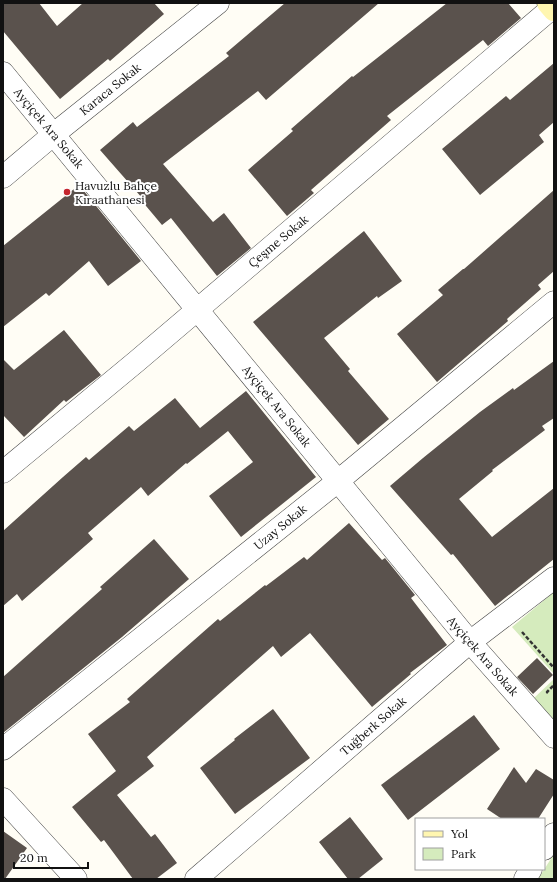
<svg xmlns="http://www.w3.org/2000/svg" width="557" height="882" font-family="Lora,serif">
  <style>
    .green { fill: #d5ebbd }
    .building { fill: #5a524d }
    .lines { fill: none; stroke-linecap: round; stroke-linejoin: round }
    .minor-casing { stroke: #444; stroke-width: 23 }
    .secondary-casing { stroke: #333; stroke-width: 23 }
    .path { stroke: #333; stroke-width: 2.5; stroke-dasharray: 4 2; stroke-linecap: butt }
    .minor { stroke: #fff; stroke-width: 22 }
    .secondary { stroke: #fff6b0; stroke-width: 22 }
    .poi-dot { fill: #c4262e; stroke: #fff; stroke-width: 1.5 }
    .labels { text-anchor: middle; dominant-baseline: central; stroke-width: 4; stroke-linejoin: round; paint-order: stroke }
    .street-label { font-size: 12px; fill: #111; stroke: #fff }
    .poi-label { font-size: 12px; fill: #111; stroke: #fff; text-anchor: start }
  </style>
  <rect width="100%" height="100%" fill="#fffdf5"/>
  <!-- green -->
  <path class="green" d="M554 592V674L512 627Z
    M554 679V720L534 698Z
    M554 854V879H538Z"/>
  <!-- building -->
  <path class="building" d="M3 3H39L57 26 83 3H154L164 14 110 61 108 59 60 99 3 31Z
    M285 3H379L266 100 258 91 163 164 213 222 224 213 251 248 217 276 171 218 162 225 141 200 143 199 100 150 133 122 137 127 229 56 226 53Z
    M447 3H508L521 18 488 46 483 40 387 116 391 120 311 190 314 193 287 216 248 170 293 131 291 129 352 76 353 77Z
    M554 63V122L539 135 544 142 480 195 442 149 506 96 510 100Z
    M79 185 141 261 108 286 89 261 49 296 46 293 3 327V246Z
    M554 190V271L538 285 541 289 507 319 508 321 437 382 397 334 443 295 438 290 463 269H464Z
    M364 231 402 281 378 298 377 296 324 338 350 369 348 371 389 419 358 445 253 322Z
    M64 330 101 375 66 402 64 400 24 437 3 415V359L14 370Z
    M554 361V418L542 426 545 430 492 470 493 471 459 499 492 537 554 488V559L495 606 453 554 451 555 390 486 423 458 480 412 513 388 514 390Z
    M246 391 316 477 241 537 209 496 253 462 228 431 187 464 186 463 148 496 141 487 88 533 93 539 22 601 17 594 3 606V531L63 477 86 457 89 460 129 426 134 431 175 398 200 428Z
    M349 523 382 560 385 558 415 595 411 598 447 645 410 673 411 674 372 707 310 633 281 657 273 646 147 757 154 766 117 795 151 837 155 834 177 863 156 879H133L104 840 101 842 72 807 116 771 88 734 130 702 127 699 218 619 220 621 265 585 266 586 304 557 307 560Z
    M154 539 189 579 122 637 3 733V677L102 589 100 587Z
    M537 658 553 675 533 694 517 677Z
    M273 709 310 758 235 814 200 768 235 740 234 739Z
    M474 715 500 749 408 820 381 785Z
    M514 767 526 783 536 769 554 780V794L538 819H502L487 809Z
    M350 817 383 859 358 879H348L319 842Z
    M3 831 27 848 5 879H3Z"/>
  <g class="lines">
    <!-- minor casing -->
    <g class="minor-casing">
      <path id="minor" d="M3 73 470 642 554 737
        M3 177 54 134 218 3
        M3 472 137 361 552 8
        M3 749 338 481 554 302
        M3 799 76 879
        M544 849 554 834
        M196 879 470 642 554 578
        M525 879 531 869"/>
    </g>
    <!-- secondary casing -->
    <g class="secondary-casing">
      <path id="secondary" d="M548 3 554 10"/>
    </g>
    <!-- path -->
    <path class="path" d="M522 632 554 668
      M548 693 547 692 554 685"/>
    <!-- minor -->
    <use href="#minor" class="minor"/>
    <!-- secondary -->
    <use href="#secondary" class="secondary"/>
  </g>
  <!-- markers -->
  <circle class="poi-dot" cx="67" cy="192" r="4"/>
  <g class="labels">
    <!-- street labels -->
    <g class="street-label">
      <text transform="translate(110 89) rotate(-39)">Karaca Sokak</text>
      <text transform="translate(49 128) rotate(50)">Ayçiçek Ara Sokak</text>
      <text transform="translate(278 241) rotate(-40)">Çeşme Sokak</text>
      <text transform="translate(277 406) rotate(51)">Ayçiçek Ara Sokak</text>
      <text transform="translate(280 527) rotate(-39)">Uzay Sokak</text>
      <text transform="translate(483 656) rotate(49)">Ayçiçek Ara Sokak</text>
      <text transform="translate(373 726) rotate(-41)">Tuğberk Sokak</text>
    </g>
    <!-- poi labels -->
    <g class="poi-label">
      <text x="75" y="185">Havuzlu Bahçe<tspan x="75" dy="14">Kıraathanesi</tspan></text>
    </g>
  </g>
  <!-- border -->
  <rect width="557" height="882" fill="none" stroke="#111111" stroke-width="8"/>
  <!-- legend -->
  <rect x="415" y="818" width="130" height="52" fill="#ffffff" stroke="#a0a0a0"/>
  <rect x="423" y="831" width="20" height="6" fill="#fff6b0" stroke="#a0a0a0"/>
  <text x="451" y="838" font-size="12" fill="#111111">Yol</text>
  <rect x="423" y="848" width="20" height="12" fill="#d5ebbd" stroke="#a0a0a0"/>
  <text x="451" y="858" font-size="12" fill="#111111">Park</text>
  <!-- scale -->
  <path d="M14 862v6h74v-6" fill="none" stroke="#111111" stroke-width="2"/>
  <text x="20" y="862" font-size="12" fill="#111111" stroke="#ffffff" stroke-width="3" paint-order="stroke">20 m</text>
</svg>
